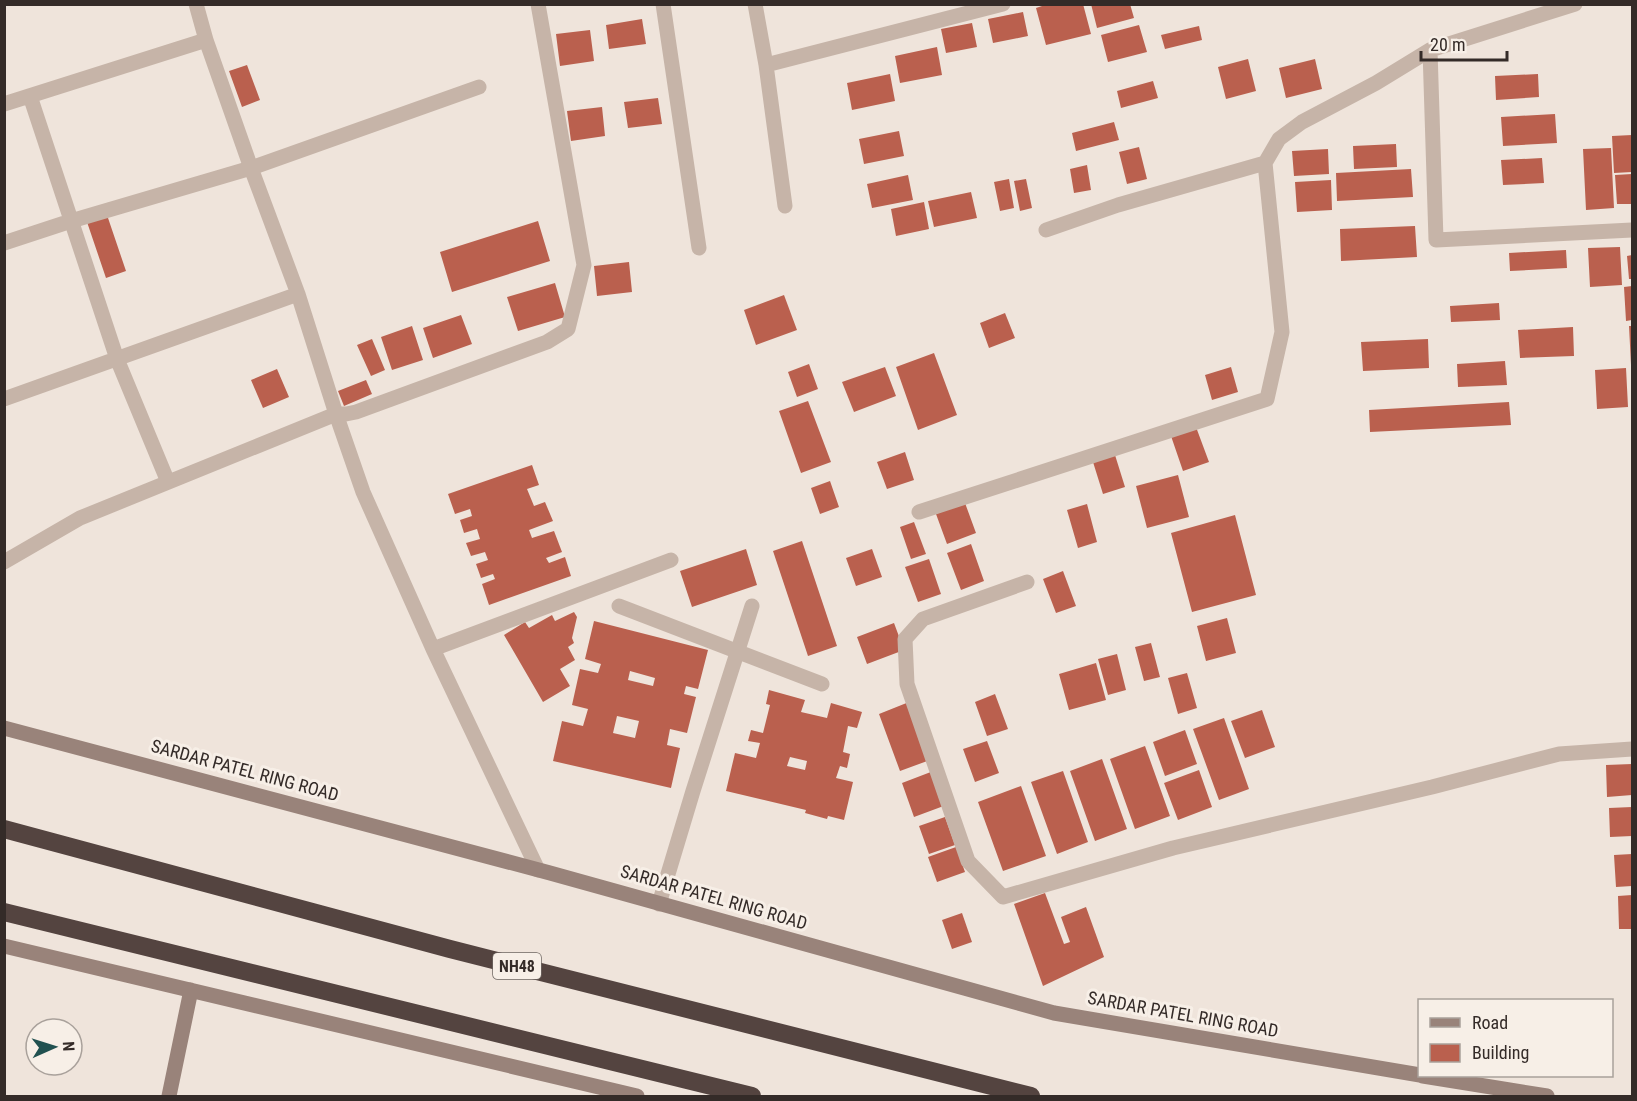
<svg xmlns="http://www.w3.org/2000/svg" width="1637" height="1101" font-family="'Roboto Condensed',sans-serif">
  <style>
    .building { fill: #ba604e; fill-rule: evenodd }
    .lines { fill: none; stroke-linecap: round; stroke-linejoin: round }
    .street { stroke: #c6b4a8; stroke-width: 15 }
    .secondary { stroke: #99837a; stroke-width: 15 }
    .highway { stroke: #544440; stroke-width: 18 }
    .labels { text-anchor: middle; dominant-baseline: central; stroke-width: 6; stroke-linejoin: round; paint-order: stroke }
    .shield { fill: #f7efe7; stroke: #6e6661; stroke-width: 1.5 }
    .shield-label { font-size: 16px; font-weight: bold; fill: #342b28 }
    .street-label { font-size: 18px; fill: #342b28; stroke: #f7efe7 }
  </style>
  <rect width="100%" height="100%" fill="#efe4db"/>
  <!-- building -->
  <path class="building" d="M1048 4H1083L1091 34 1046 45 1036 8Z
    M1091 4H1130L1134 18 1097 28Z
    M1023 12 1028 36 993 43 988 19Z
    M642 19 646 44 609 49 606 25Z
    M972 23 977 47 946 53 941 29Z
    M1139 25 1147 52 1108 62 1101 35Z
    M1199 26 1202 40 1165 49 1161 35Z
    M590 30 594 61 560 66 556 34Z
    M937 47 942 75 900 83 895 56Z
    M1248 59 1256 91 1226 99 1218 67Z
    M1315 59 1322 89 1286 98 1279 68Z
    M247 65 260 100 242 107 229 71Z
    M890 74 895 101 852 110 847 83Z
    M1538 74 1539 97 1496 100 1495 76Z
    M1153 81 1158 98 1121 108 1117 91Z
    M658 98 662 124 628 128 624 102Z
    M602 107 605 136 571 141 567 111Z
    M1555 114 1557 143 1503 146 1501 117Z
    M1114 122 1119 140 1076 151 1072 133Z
    M899 131 904 156 864 164 859 139Z
    M1632 135V172L1614 173 1612 136Z
    M1396 144 1397 167 1354 169 1353 146Z
    M1139 147 1147 179 1127 184 1119 152Z
    M1611 148 1614 208 1586 210 1583 149Z
    M1328 149 1329 174 1294 176 1292 151Z
    M1542 158 1544 183 1503 185 1501 160Z
    M1087 165 1091 190 1074 193 1070 169Z
    M1411 169 1413 197 1337 201 1336 173Z
    M1632 174V204H1617L1615 175Z
    M908 175 913 200 872 208 867 184Z
    M1009 179 1014 208 1000 211 994 182Z
    M1026 179 1032 208 1020 211 1014 181Z
    M1331 180 1332 210 1297 212 1295 182Z
    M971 192 977 218 934 227 928 201Z
    M924 202 929 229 896 236 891 209Z
    M107 215 126 271 106 278 87 222Z
    M538 221 550 261 452 292 440 252Z
    M1415 226 1417 257 1341 261 1340 229Z
    M1620 247 1622 285 1590 287 1588 248Z
    M1566 250 1567 268 1510 271 1509 253Z
    M1632 255V279H1629L1627 256Z
    M629 262 632 292 597 296 594 266Z
    M555 283 565 317 518 331 507 297Z
    M1632 286V320L1626 321 1624 287Z
    M784 295 797 330 756 345 744 310Z
    M1499 303 1500 320 1451 322 1450 306Z
    M1005 313 1015 338 989 348 980 323Z
    M461 315 472 344 433 358 423 328Z
    M412 326 423 360 392 370 381 337Z
    M1629 326H1632V365H1631Z
    M1573 327 1574 356 1520 358 1518 330Z
    M372 339 385 370 371 376 357 345Z
    M1428 339 1429 368 1363 371 1361 342Z
    M934 353 957 415 918 430 896 367Z
    M1505 361 1507 385 1458 387 1457 364Z
    M809 364 818 389 797 397 788 372Z
    M885 367 896 396 854 412 842 382Z
    M1231 367 1238 392 1212 400 1205 375Z
    M1626 368 1628 407 1597 409 1595 370Z
    M277 369 289 397 263 408 251 380Z
    M366 380 372 394 344 406 338 391Z
    M808 401 831 462 801 473 779 411Z
    M1509 402 1511 425 1370 432 1369 410Z
    M1196 427 1209 462 1183 471 1171 436Z
    M905 452 914 480 887 489 877 462Z
    M1115 455 1125 487 1103 494 1093 462Z
    M532 465 539 485 527 489 534 506 545 502 553 521 529 530 532 538 554 531 562 552 546 558 549 563 565 557 571 576 489 605 482 584 495 579 493 574 481 578 476 564 488 560 485 552 471 556 466 543 480 539 477 529 464 533 460 520 472 516 470 509 455 514 448 494Z
    M1178 475 1189 517 1147 528 1136 486Z
    M830 481 839 507 820 514 811 488Z
    M965 503 976 533 947 544 936 514Z
    M1087 504 1097 542 1078 548 1067 510Z
    M1235 515 1256 595 1192 612 1171 533Z
    M914 522 926 554 911 559 900 527Z
    M802 541 837 646 808 656 773 551Z
    M971 544 984 581 961 590 947 553Z
    M746 549 757 585 692 607 680 571Z
    M872 549 882 577 856 586 846 558Z
    M929 559 941 594 918 602 905 567Z
    M1063 571 1076 606 1056 613 1043 579Z
    M574 612 577 617 572 638 574 643 568 647 575 660 560 669 570 686 543 702 504 635 525 622 529 628 552 615 555 621Z
    M1227 618 1236 653 1206 661 1197 626Z
    M594 621 708 650 698 689 686 686 684 694 696 697 687 733 670 729 667 745 680 748 671 788 553 761 562 721 583 726 588 709 572 705 580 669 598 673 601 664 585 659ZM630 671 655 678 653 686 628 680ZM617 716 639 721 635 738 613 733Z
    M894 623 904 650 867 664 857 637Z
    M1151 643 1160 677 1144 681 1135 647Z
    M1117 654 1126 690 1108 695 1098 659Z
    M1096 663 1106 700 1069 710 1059 674Z
    M1187 673 1197 708 1178 714 1168 678Z
    M769 690 805 700 801 712 827 718 831 703 862 712 857 728 848 726 843 752 850 754 847 768 840 766 836 778 853 782 844 820 828 816 827 819 805 813 806 810 726 791 735 753 756 758 760 743 748 741 751 730 763 733 770 705 766 704ZM790 757 807 761 805 770 787 766Z
    M995 694 1008 729 987 736 975 702Z
    M909 702 930 760 900 771 879 714Z
    M1262 710 1275 747 1245 758 1231 721Z
    M1224 718 1249 789 1219 800 1193 729Z
    M1185 730 1197 764 1165 776 1153 742Z
    M987 741 999 773 975 782 963 749Z
    M1145 746 1170 816 1135 829 1110 759Z
    M1102 759 1127 829 1095 841 1070 771Z
    M1632 764V795L1607 797 1606 765Z
    M936 770 949 804 914 817 902 783Z
    M1199 770 1212 807 1178 820 1164 783Z
    M1063 771 1088 842 1057 854 1031 782Z
    M1021 786 1046 856 1003 871 978 802Z
    M1632 807V836L1610 837 1609 808Z
    M945 817 955 845 929 854 919 826Z
    M956 847 965 872 937 882 928 857Z
    M1632 854V886L1616 887 1614 855Z
    M1045 893 1064 944 1070 942 1061 917 1086 907 1104 957 1043 986 1014 904Z
    M1632 895V929H1619L1618 896Z
    M962 913 972 942 952 949 942 920Z"/>
  <g class="lines">
    <!-- street -->
    <path class="street" d="M196 4 206 40 251 168 298 294 336 414 363 492 433 649 538 870
      M663 4 699 248
      M755 4 766 65 785 206
      M1430 50 1436 240 1632 230
      M766 65 1003 4
      M30 96 117 359 168 482
      M4 104 206 40
      M1046 230 1118 205 1265 163
      M4 243 71 221 251 168 479 87
      M4 399 298 294
      M919 512 1267 399 1282 332 1265 163 1279 139 1302 122 1376 83 1430 50 1575 4
      M4 562 80 518 336 414H346L356 412 547 342 568 329 584 265 538 4
      M1027 582 923 619 905 639 907 684 968 861 1003 897 1173 848 1432 787 1559 754 1632 749
      M619 606 822 684
      M433 649 671 560
      M659 904 693 791 752 606"/>
    <!-- secondary -->
    <path class="secondary" d="M4 728 550 873 1054 1013 1420 1075
      M4 946 637 1096
      M1423 1076 1547 1096
      M169 1096 191 990"/>
    <!-- highway -->
    <path class="highway" d="M4 829 450 949 1031 1096
      M4 912 752 1096"/>
  </g>
  <g class="labels">
    <!-- shield labels -->
    <rect class="shield" x="493" y="953" width="48" height="26" rx="4.5"/>
    <g class="shield-label">
      <text x="517" y="966">NH48</text>
    </g>
    <!-- street labels -->
    <g class="street-label">
      <text transform="translate(245 770) rotate(15)">SARDAR PATEL RING ROAD</text>
      <text transform="translate(714 897) rotate(16)">SARDAR PATEL RING ROAD</text>
      <text transform="translate(1183 1014) rotate(10)">SARDAR PATEL RING ROAD</text>
    </g>
  </g>
  <!-- border -->
  <rect width="1637" height="1101" fill="none" stroke="#342b28" stroke-width="12"/>
  <!-- legend -->
  <rect x="1418" y="999" width="195" height="78" fill="#f7efe7" stroke="#a9a19b" stroke-width="1.5"/>
  <rect x="1430" y="1018" width="30" height="9" fill="#99837a" stroke="#a9a19b" stroke-width="1.5"/>
  <text x="1472" y="1029" font-size="18" fill="#342b28">Road</text>
  <rect x="1430" y="1044" width="30" height="18" fill="#ba604e" stroke="#a9a19b" stroke-width="1.5"/>
  <text x="1472" y="1059" font-size="18" fill="#342b28">Building</text>
  <!-- north arrow -->
  <g transform="translate(54 1047) rotate(87)"><circle r="28" fill="#f7efe7" stroke="#a9a19b" stroke-width="1.5"/>
  <path d="M0-4.5L10 22L0 15L-10 22Z" fill="#215150"/>
  <text y="-9" font-size="16" font-weight="bold" text-anchor="middle" fill="#342b28">N</text>
  </g>
  <!-- scale -->
  <path d="M1421 51v9h86v-9" fill="none" stroke="#342b28" stroke-width="3"/>
  <text x="1430" y="51" font-size="18" fill="#342b28" stroke="#f7efe7" stroke-width="4.5" paint-order="stroke">20 m</text>
</svg>
